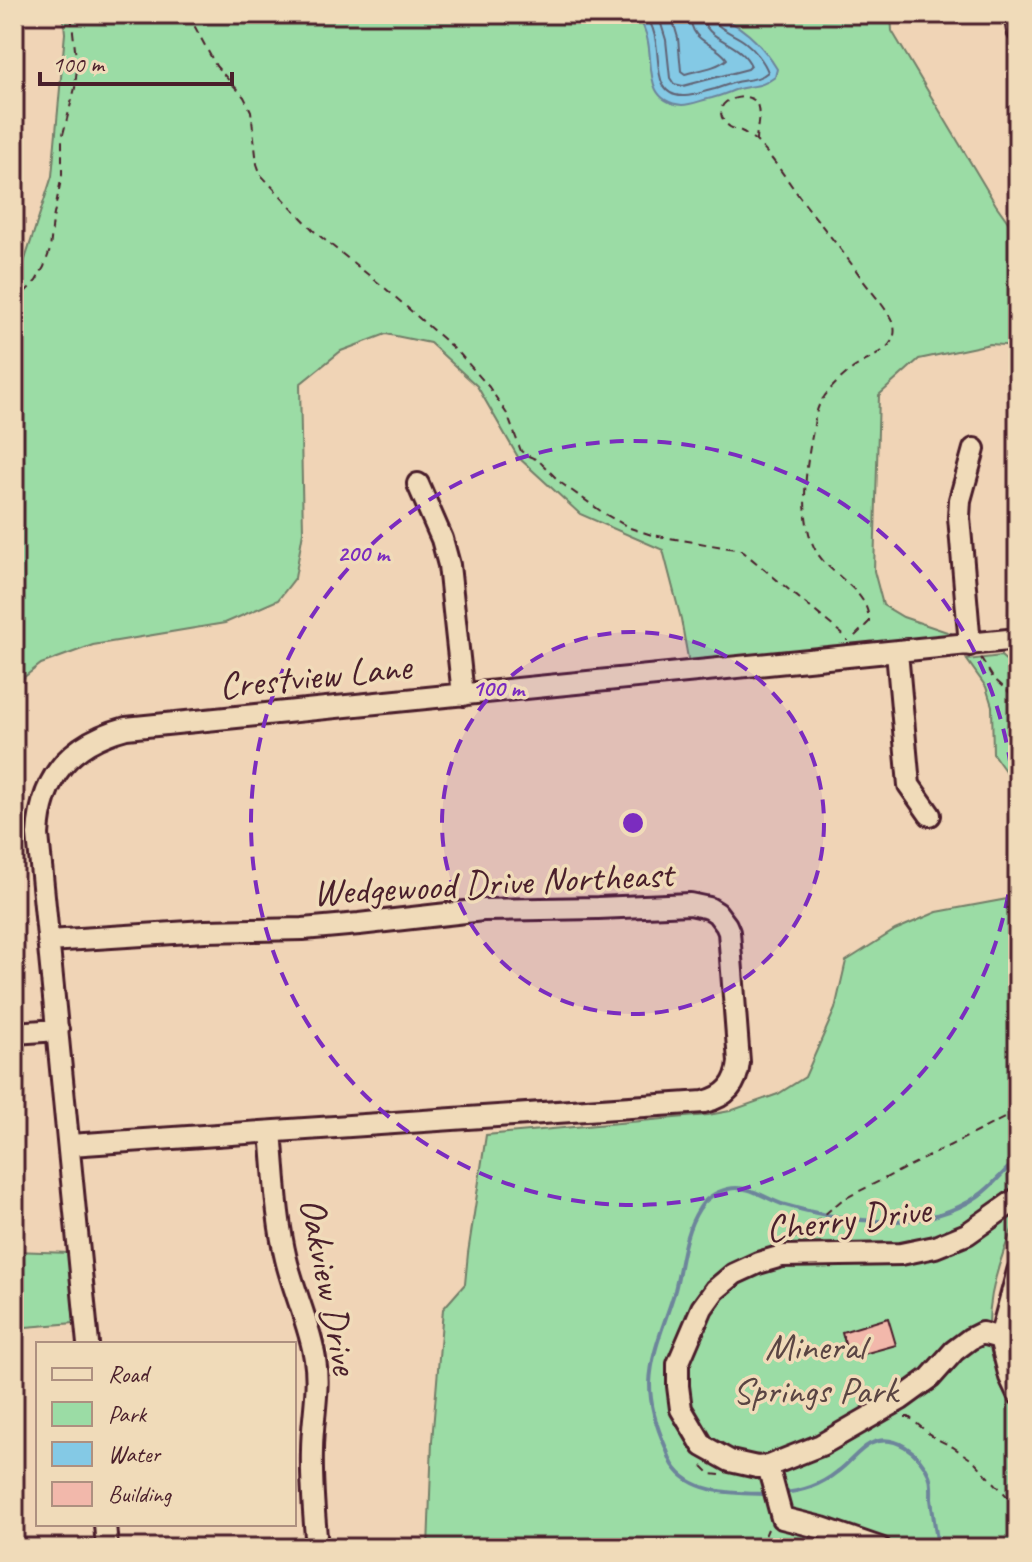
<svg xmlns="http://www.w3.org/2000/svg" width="1032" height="1562" font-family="Caveat,sans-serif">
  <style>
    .green { fill: #9bdca5; stroke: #727e68; stroke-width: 2 }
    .water { fill: #84c9e5; stroke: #6d859b; stroke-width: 2 }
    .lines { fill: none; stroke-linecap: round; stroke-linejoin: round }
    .shore { stroke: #616375; stroke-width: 2 }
    .stream { stroke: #6d859b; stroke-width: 4 }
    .building { fill: #f2b8ab; stroke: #4a1f2b; stroke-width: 2 }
    .minor-casing { stroke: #4a1f2b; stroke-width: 26 }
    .path { stroke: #4a1f2b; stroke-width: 2; stroke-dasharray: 8 6; stroke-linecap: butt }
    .minor { stroke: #f0dbb9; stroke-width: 20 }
    .ring { fill: none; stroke: #7b2cbf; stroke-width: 4; stroke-dasharray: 14 10 }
    .labels { text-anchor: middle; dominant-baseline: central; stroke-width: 7; stroke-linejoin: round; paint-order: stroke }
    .street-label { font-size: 38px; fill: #4a1f2b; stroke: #f0dbb9 }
    .park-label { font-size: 38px; fill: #5a4543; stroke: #f0dbb9 }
    .centre { fill: #7b2cbf; stroke: #f0dbb9; stroke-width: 4 }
    .ring-label { font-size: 24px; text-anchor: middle; font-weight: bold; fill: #7b2cbf; stroke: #f0dbb9; stroke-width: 7; stroke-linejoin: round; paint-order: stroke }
  </style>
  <rect width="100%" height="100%" fill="#f0d4b6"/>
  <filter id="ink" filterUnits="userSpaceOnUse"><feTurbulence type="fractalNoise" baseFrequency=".0125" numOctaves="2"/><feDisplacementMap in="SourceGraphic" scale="16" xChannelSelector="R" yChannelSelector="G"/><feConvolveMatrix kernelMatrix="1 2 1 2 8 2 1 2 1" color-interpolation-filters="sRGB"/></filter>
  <g filter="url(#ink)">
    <!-- green -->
    <path class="green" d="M63 14H891L892 31 996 205 1018 236V346L990 344 919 359 879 395 874 571 883 605 903 617 956 635 689 664 681 619 663 550 580 514 518 457 477 386 430 343 386 334 341 351 300 384 303 532 295 578 278 600 225 623 93 645 41 664 14 685V283L20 275 52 176 65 33Z
      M1001 656 1018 671V789L993 754 992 706 986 687 967 660Z
      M1018 897V1216C1004 1247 989 1289 989 1324 990 1349 1004 1393 1018 1413V1548H428L432 1441 443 1309 465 1284 468 1253 486 1135 708 1115 730 1111 778 1094 805 1077 835 1009 846 961 895 930 937 912Z
      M14 1251 69 1253 74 1323 14 1328Z"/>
    <!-- water -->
    <path class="water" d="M636 14H710C739 21 762 44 777 69L775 77C761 88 751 85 735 90 727 93 720 96 712 98 702 100 691 105 682 105 645 102 653 67 648 42 646 31 642 22 636 14Z"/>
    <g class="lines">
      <!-- shore -->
      <path class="shore" d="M646 14C651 23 655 33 656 43 660 63 654 98 685 96 694 96 705 91 715 89 721 87 726 85 733 83 745 79 758 81 768 72 764 61 754 49 745 42 734 33 714 29 712 14
        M658 14 666 40 670 78 674 84 683 86 748 69 751 66C740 40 704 42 702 14
        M671 14 678 38 681 71 685 74C699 70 717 68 727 59 713 40 691 45 690 14"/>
      <!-- stream -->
      <path class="stream" d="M780 1493C800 1492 821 1485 837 1472 849 1464 857 1451 870 1444 894 1432 920 1453 929 1475 932 1482 931 1491 931 1499 933 1515 936 1532 938 1548
        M767 1494C736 1493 692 1495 673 1465 670 1460 668 1453 666 1448 657 1428 650 1406 650 1384 651 1351 666 1321 675 1290 682 1263 683 1234 699 1209 705 1199 716 1192 728 1189 749 1184 765 1199 785 1205 844 1222 924 1234 978 1196 994 1185 1004 1170 1018 1159"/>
    </g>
    <!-- building -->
    <path class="building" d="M888 1318 896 1345 849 1358 842 1332Z"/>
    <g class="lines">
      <!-- minor casing -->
      <g class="minor-casing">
        <path id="minor" d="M1015 14 1018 31
          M418 484 442 539 449 565 463 695
          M970 645 959 517 960 500 974 449
          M897 652 909 785 930 815
          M49 941 205 931 303 929 359 924 483 910 598 908 690 904 709 908 717 913 726 925 729 932 739 1062C737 1084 726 1097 704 1102L70 1145
          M14 1033 58 1030
          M271 1132C275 1174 276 1218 286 1259 294 1293 310 1325 315 1359 320 1389 312 1420 312 1450 311 1483 314 1515 317 1548
          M1018 1271 1000 1338 1010 1377 1018 1394
          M1000 1338 982 1333 970 1339 954 1351 930 1378 901 1399 821 1445 768 1466 757 1467 730 1461 703 1446 681 1409 678 1386V1364L702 1308 715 1290 734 1274 758 1263 782 1256 901 1254 935 1247 967 1234 1018 1198
          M88 1344 38 835C41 777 70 743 126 728L1018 639
          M768 1466 782 1518 822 1528 880 1548
          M105 1524 107 1548"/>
      </g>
      <!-- path -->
      <path class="path" d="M188 14 216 66 244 97 251 111 257 164 261 175 316 233 386 289 459 353 489 387 507 414 521 451 526 455 538 460 561 483 605 514 630 528 652 535 741 550 847 638V641
        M756 141C756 126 767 97 744 97 739 97 730 99 726 102 717 109 721 121 730 127 733 129 738 129 741 131 746 133 752 138 756 141 775 160 789 183 805 204 823 228 843 251 860 276 869 290 890 311 894 326 899 348 869 358 855 367 844 375 832 386 824 397 816 407 815 419 813 431 806 465 798 519 816 551 830 576 869 589 869 622L852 639
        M14 303 36 281 44 267 50 250 53 219 62 175V138L75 88 77 67 71 14
        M981 658 993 678 1018 700
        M791 1239 800 1235 842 1200 1018 1111
        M905 1417H909L933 1437 953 1447 975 1462 1018 1508
        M702 1466 710 1474 720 1475
        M760 1548 768 1529"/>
      <!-- minor -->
      <use href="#minor" class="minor"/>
    </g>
  </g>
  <!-- distance rings -->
  <circle cx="633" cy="823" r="191" fill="#7b2cbf" fill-opacity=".12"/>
  <g class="ring">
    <circle cx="633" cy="823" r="191"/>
    <circle cx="633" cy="823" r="382"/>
  </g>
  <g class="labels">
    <!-- street labels -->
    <g class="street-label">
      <text transform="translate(315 676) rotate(-6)">Crestview Lane</text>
      <text transform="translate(493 883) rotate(-3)">Wedgewood Drive Northeast</text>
      <text transform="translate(848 1219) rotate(-7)">Cherry Drive</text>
      <text transform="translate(329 1286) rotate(79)">Oakview Drive</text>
    </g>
    <!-- park labels -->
    <g class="park-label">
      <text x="815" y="1346">Mineral<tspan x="815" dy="44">Springs Park</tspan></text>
    </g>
  </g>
  <circle cx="633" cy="823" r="12" class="centre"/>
  <g class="ring-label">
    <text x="363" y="561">200 m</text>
    <text x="498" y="696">100 m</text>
  </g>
  <!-- margin -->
  <rect width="1032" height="1562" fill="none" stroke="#f0dbb9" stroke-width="48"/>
  <rect x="24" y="24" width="984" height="1514" fill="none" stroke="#4a1f2b" stroke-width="3" filter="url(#ink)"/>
  <!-- legend -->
  <rect x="36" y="1342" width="260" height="184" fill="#f0dbb9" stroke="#ae9080" stroke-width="2"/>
  <rect x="52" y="1368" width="40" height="12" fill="#f0dbb9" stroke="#ae9080" stroke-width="2"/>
  <text x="108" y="1382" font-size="24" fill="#4a1f2b">Road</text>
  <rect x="52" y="1402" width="40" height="24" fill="#9bdca5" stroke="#ae9080" stroke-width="2"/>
  <text x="108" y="1422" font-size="24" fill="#4a1f2b">Park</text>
  <rect x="52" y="1442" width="40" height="24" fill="#84c9e5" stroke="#ae9080" stroke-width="2"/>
  <text x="108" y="1462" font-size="24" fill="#4a1f2b">Water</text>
  <rect x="52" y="1482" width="40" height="24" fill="#f2b8ab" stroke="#ae9080" stroke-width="2"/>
  <text x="108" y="1502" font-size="24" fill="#4a1f2b">Building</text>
  <!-- scale -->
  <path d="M40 72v12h192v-12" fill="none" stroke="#4a1f2b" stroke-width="4"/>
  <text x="52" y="72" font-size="24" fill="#4a1f2b" stroke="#f0dbb9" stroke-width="6" paint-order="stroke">100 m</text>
</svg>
